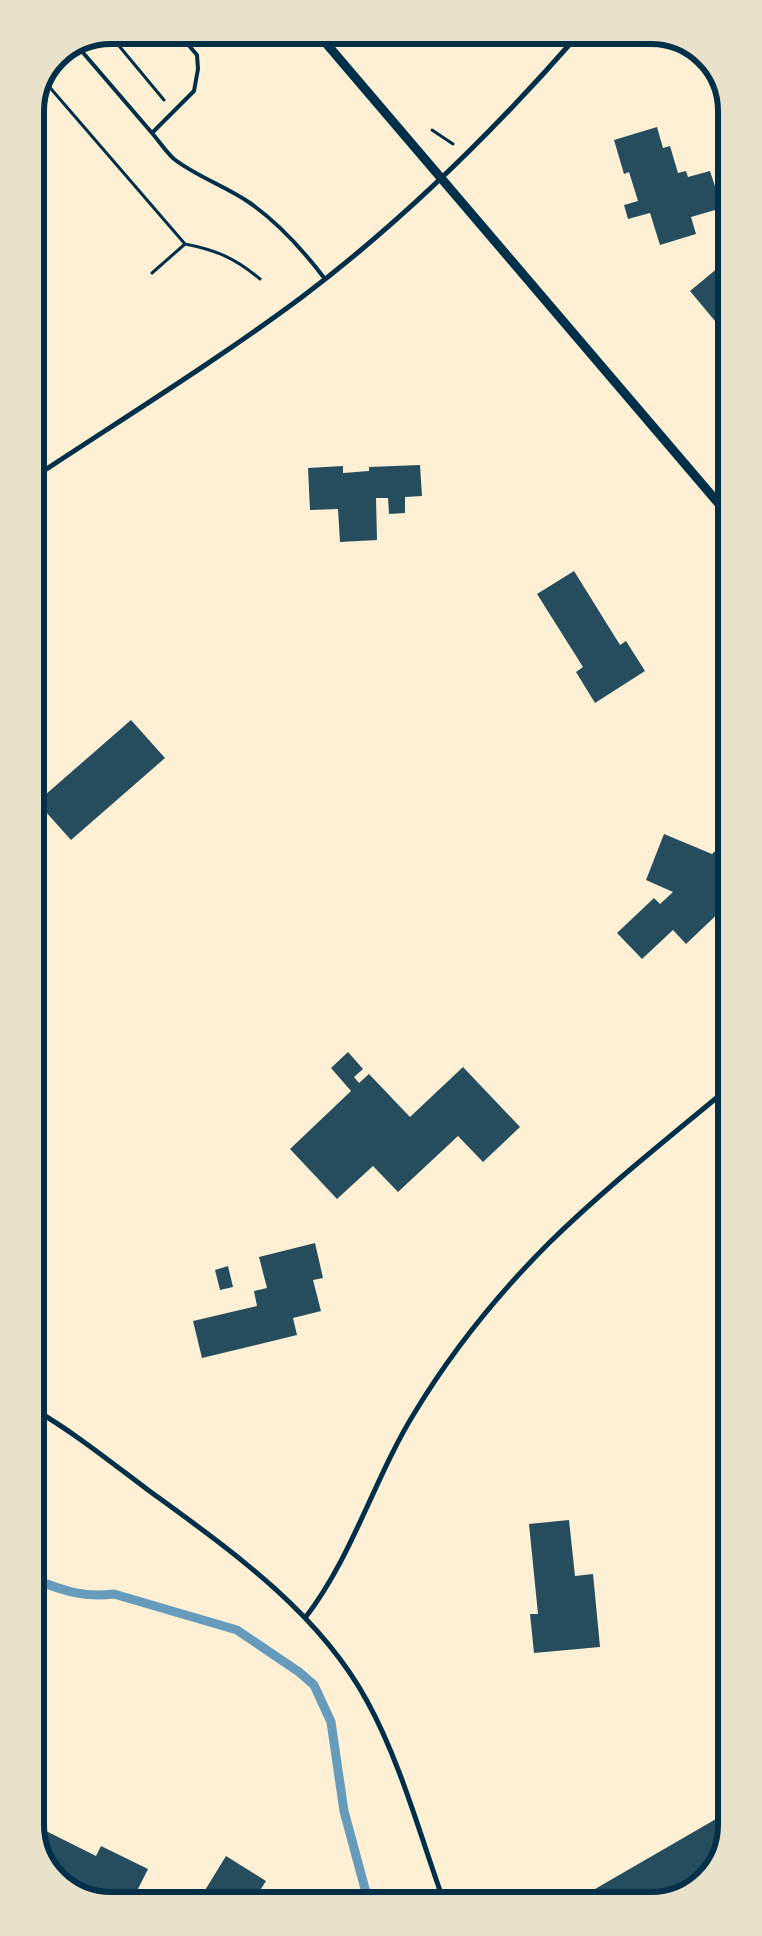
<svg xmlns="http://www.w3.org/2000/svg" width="762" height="1936" font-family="Roboto,sans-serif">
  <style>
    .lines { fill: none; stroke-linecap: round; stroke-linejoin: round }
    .stream { stroke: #669bbc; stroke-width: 9 }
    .building { fill: #264d5e }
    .path { stroke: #003049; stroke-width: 3 }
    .service { stroke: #003049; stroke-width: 4 }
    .minor { stroke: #003049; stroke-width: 5 }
    .tertiary { stroke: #003049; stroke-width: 9 }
    .rim { fill: none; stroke: #003049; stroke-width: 6 }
  </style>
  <rect width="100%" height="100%" fill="#fdf0d5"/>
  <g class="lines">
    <!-- stream -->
    <path class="stream" d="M37 1358 42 1373 37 1378
      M37 1580C63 1591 86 1598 114 1594L237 1630 299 1672 314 1685 331 1722 344 1811 368 1900"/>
  </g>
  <!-- building -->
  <path class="building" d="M657 127 663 148 670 146 678 173 686 171 688 177 710 171 722 208 691 217 696 234 660 245 650 213 628 219 624 205 638 201 629 172 624 174 614 140Z
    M725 262V333L690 291Z
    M420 465 422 496 405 497V513L389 514 388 498H376L377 540 340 542 338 509 310 510 308 468 343 466V473L369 471V467Z
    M574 571 620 645 626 641 645 671 595 703 576 672 583 667 537 594Z
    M131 720 165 758 71 840 37 802Z
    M664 834 712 854 725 842 726 906 686 944 673 930 642 959 617 933 654 898 660 904 673 892 646 880Z
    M348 1052 363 1069 354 1077 359 1083 369 1074 410 1117 463 1067 520 1127 483 1162 458 1136 398 1192 373 1166 337 1199 290 1149 351 1091 331 1068Z
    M315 1243 323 1278 313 1280 321 1311 293 1318 297 1335 202 1358 193 1321 257 1306 254 1291 267 1288 259 1257Z
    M228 1266 233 1287 220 1290 215 1270Z
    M569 1520 575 1576 593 1574 600 1647 534 1653 530 1614H538L529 1524Z
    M716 1819 724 1834 712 1869 668 1894 671 1898 600 1899 595 1889Z
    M38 1827 96 1856 101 1846 148 1869 132 1901H106L65 1885 38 1845Z
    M226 1856 266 1881 254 1900H199Z"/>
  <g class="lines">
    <!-- path -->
    <path class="path" d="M110 35 164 100
      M46 83 185 244C216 250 235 258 260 279
      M432 130 453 144
      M152 273 185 244"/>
    <!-- service -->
    <path class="service" d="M180 35 197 55 198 69 194 91 152 133C159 141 166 152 174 159 197 177 226 186 250 203 280 224 303 250 325 279
      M79 48 152 133"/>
    <!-- minor -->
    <path class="minor" d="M36 476C125 417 216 361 302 297 404 220 494 131 578 35
      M37 1411C76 1434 112 1463 148 1490 229 1549 318 1611 367 1701 400 1761 420 1835 443 1899
      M305 1618C353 1556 374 1478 415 1412 452 1351 498 1294 549 1243 604 1189 666 1140 726 1090"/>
    <!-- tertiary -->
    <path class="tertiary" d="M319 35 725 511"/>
  </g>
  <!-- crop -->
  <path d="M0 0H762V1936H0ZM111 44H651A67 67 0 0 1 718 111V1825A67 67 0 0 1 651 1892H111A67 67 0 0 1 44 1825V111A67 67 0 0 1 111 44Z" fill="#e9e1ca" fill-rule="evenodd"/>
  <path class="rim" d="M111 44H651A67 67 0 0 1 718 111V1825A67 67 0 0 1 651 1892H111A67 67 0 0 1 44 1825V111A67 67 0 0 1 111 44Z"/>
</svg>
